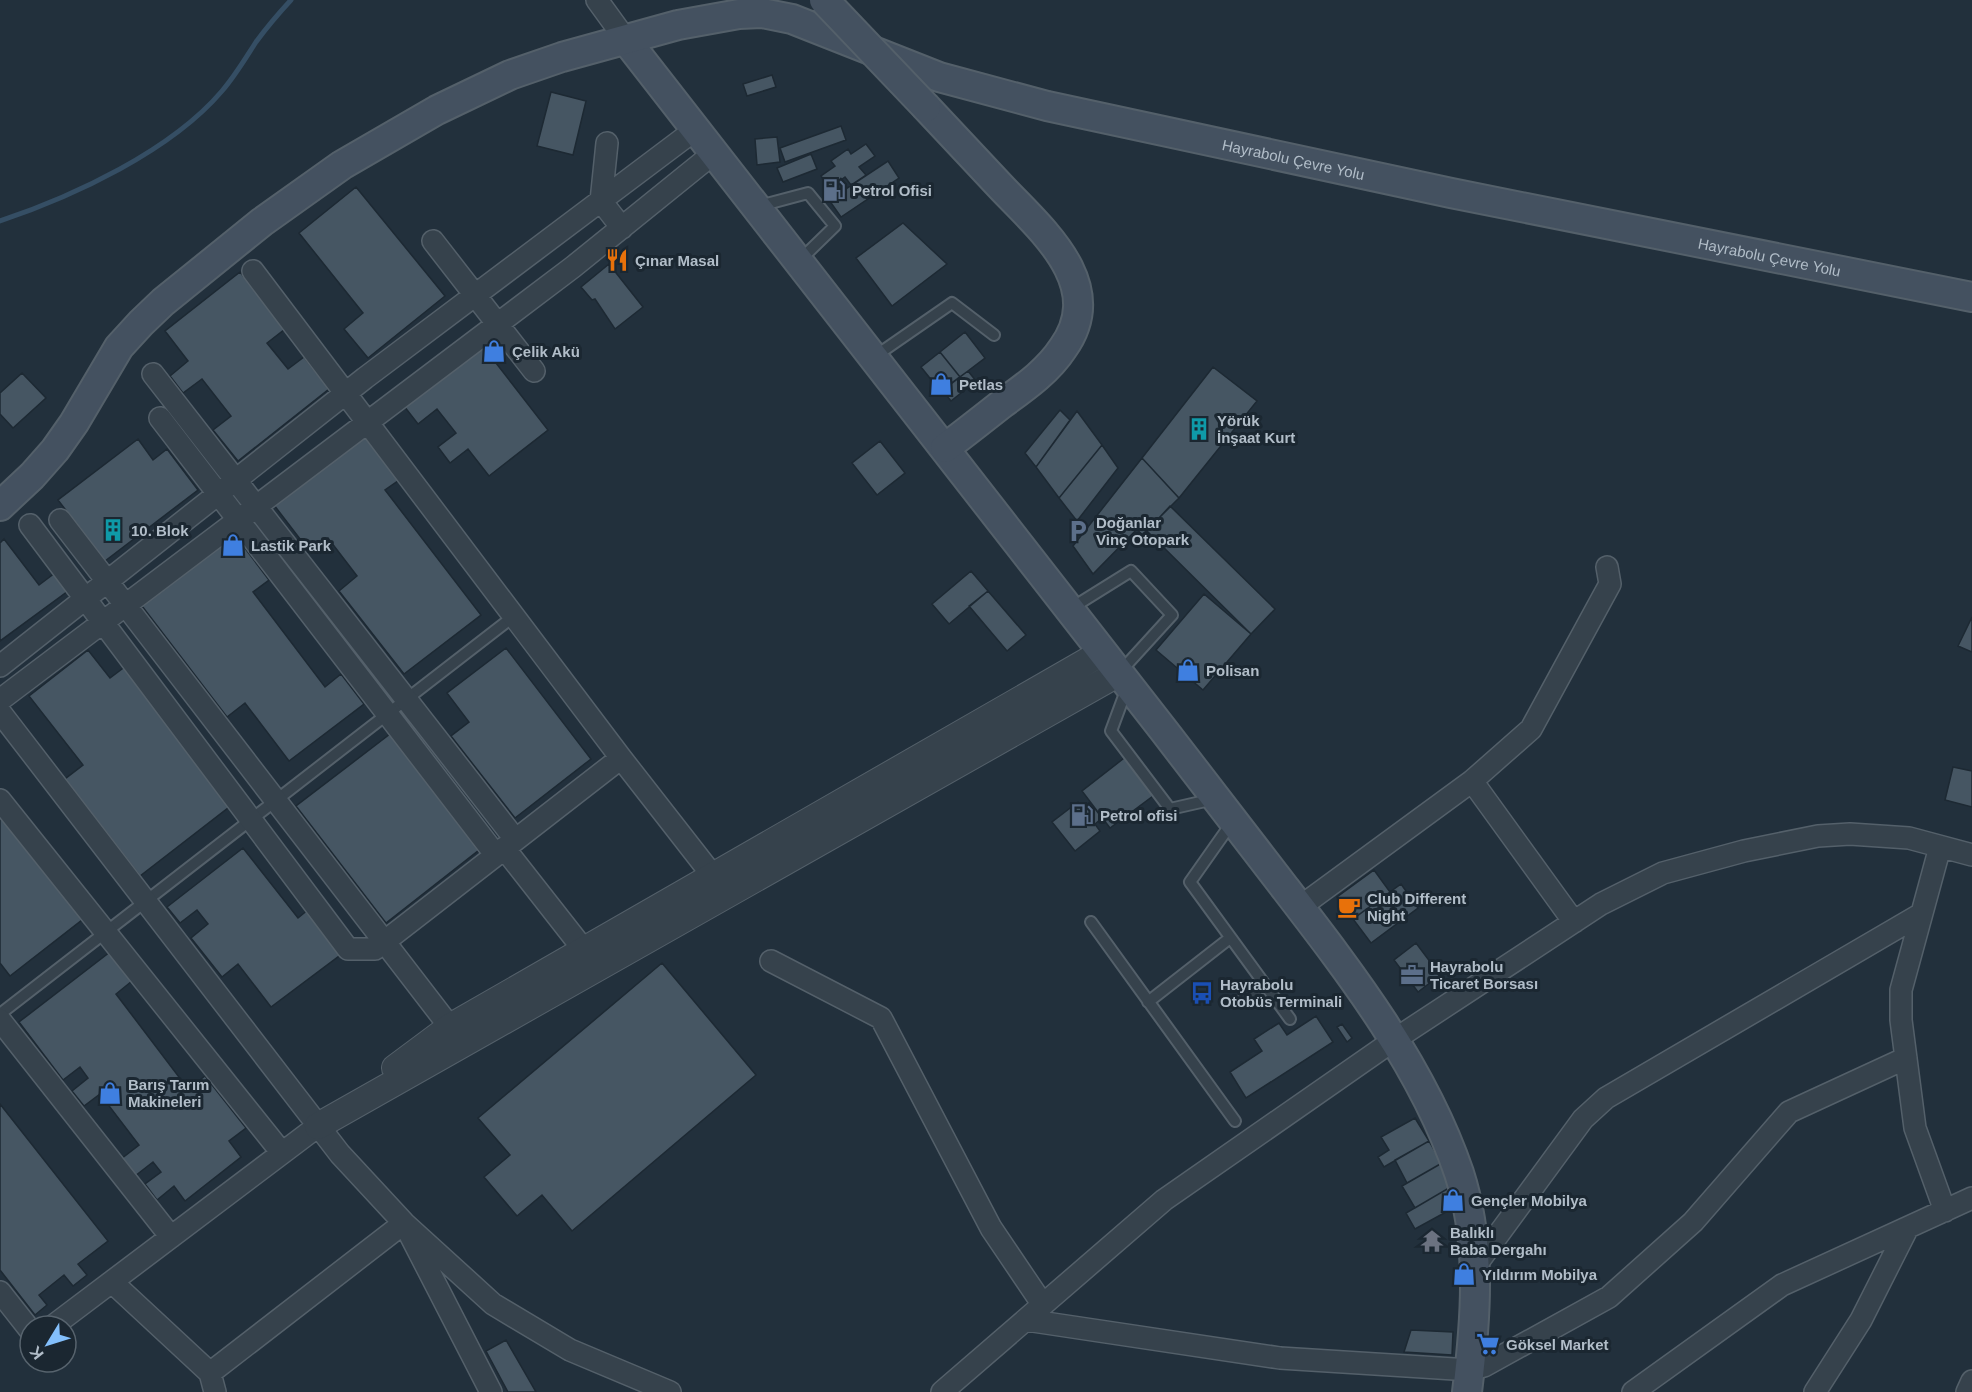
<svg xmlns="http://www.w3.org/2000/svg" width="1972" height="1392" font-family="Helvetica,sans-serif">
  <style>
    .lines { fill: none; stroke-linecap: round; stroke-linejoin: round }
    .stream { stroke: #354e64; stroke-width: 5 }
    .building { fill: #465663; stroke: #1d2933; stroke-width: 1.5 }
    .service-casing { stroke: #54606a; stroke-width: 14 }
    .minor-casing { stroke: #54606a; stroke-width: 24 }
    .tertiary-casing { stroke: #54606a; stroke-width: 28 }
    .secondary-casing { stroke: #54606a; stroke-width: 32 }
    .service { stroke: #36424c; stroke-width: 10 }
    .minor { stroke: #36424c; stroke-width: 21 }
    .tertiary { stroke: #36424c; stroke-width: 26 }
    .secondary { stroke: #445160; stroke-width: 28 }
    .secondary-bridge-casing { stroke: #54606a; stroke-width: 32; stroke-linecap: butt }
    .secondary-bridge { stroke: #445160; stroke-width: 28 }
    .labels { text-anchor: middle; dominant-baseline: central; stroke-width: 6; stroke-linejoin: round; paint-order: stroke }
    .street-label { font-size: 15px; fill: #b1bdc8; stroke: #1b2731 }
    .poi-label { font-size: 15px; font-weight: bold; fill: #b1bdc8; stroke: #1b2731; text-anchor: start }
  </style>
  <rect width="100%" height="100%" fill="#22303c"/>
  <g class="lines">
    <!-- stream -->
    <path class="stream" d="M0 221C74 196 171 151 222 91 235 76 245 59 256 42 267 27 278 14 291 0"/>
  </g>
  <!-- building -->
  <path class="building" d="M772 75 776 87 747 96 743 84Z
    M551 92 586 101 573 155 537 146Z
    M841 126 846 140 785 162 780 148Z
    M777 137 780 162 757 165 755 139Z
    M866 144 875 156 859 167 866 175 851 185 845 177 830 188 821 176 835 166 831 161 848 149 851 154Z
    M811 154 817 169 783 182 777 168Z
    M888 161 899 178 841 217 829 200Z
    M356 187 445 296 368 358 344 329 363 313 299 233Z
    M903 223 947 264 892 306 856 258Z
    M609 264 643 307 615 329 595 299 592 300 581 287Z
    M240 272 285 329 267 343 288 369 304 357 329 389 238 461 213 430 231 416 202 379 183 393 170 376 188 361 165 331Z
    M965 332 985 358 960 377 940 352Z
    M482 345 548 430 489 476 468 449 450 463 438 447 456 433 437 409 418 424 404 406Z
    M940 352 960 377 941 392 921 367Z
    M1213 367 1257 401 1179 498 1142 458Z
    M968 371 976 381 951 401 942 390Z
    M22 373 46 398 13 428 0 414V393Z
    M1060 410 1070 420 1036 467 1025 453Z
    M1077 411 1102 445 1059 498 1036 467Z
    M367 433 402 478 385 490 481 615 404 674 339 591 357 576 328 538 310 552 274 505Z
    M138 439 153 460 167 449 198 490 105 561 58 500Z
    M880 441 905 473 877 495 852 463Z
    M1102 445 1118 468 1077 521 1059 498Z
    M1142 458 1179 498 1142 535 1137 529 1093 574 1073 546Z
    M1170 506 1275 609 1251 634 1147 531Z
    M235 535 269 580 253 592 325 687 341 674 364 704 289 761 245 703 227 717 142 606Z
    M4 539 39 585 55 573 68 591 0 641V543Z
    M971 571 988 591 949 624 932 604Z
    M988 591 1026 635 1007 651 969 606Z
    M1204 594 1251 634 1203 690 1156 650Z
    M1972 617V652L1958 646Z
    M506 648 591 759 515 818 451 736 469 722 447 693Z
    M88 650 110 678 126 666 233 804 140 876 65 779 83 765 29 696Z
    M390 734 479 850 386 923 296 806Z
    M1128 755 1157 793 1110 828 1082 791Z
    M1953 767 1972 771V807L1945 800Z
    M1078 802 1082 808 1090 802 1102 818 1095 824 1100 831 1075 851 1052 822Z
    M0 804 87 916 10 976 0 963Z
    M243 848 298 918 309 909 343 953 271 1007 238 964 222 977 191 938 208 924 197 910 180 923 167 907Z
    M1374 870 1390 892 1353 919 1337 897Z
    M1401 884 1418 908 1371 943 1353 919Z
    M1416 943 1440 975 1418 992 1394 960Z
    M110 952 132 981 116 994 188 1089 205 1076 246 1128 229 1141 241 1157 185 1201 174 1186 157 1200 145 1184 161 1172 153 1162 135 1176 121 1159 139 1145 100 1094 84 1106 72 1091 88 1078 80 1067 63 1080 19 1022Z
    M662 963 756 1075 572 1231 542 1195 517 1216 484 1177 510 1155 478 1118Z
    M1316 1016 1333 1042 1246 1098 1230 1072 1262 1051 1254 1039 1279 1023 1287 1035Z
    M1342 1024 1352 1038 1347 1042 1337 1027Z
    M0 1104 108 1241 78 1264 87 1275 73 1286 64 1275 39 1295 47 1305 35 1315 0 1270Z
    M1415 1118 1429 1141 1384 1167 1378 1157 1389 1150 1381 1137Z
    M1429 1141 1442 1163 1407 1183 1395 1160Z
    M1442 1163 1454 1185 1415 1208 1402 1186Z
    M1454 1185 1457 1206 1415 1229 1406 1213Z
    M1411 1330 1453 1332 1452 1355 1404 1352Z
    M506 1340 536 1392H508L486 1351Z"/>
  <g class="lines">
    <!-- service casing -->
    <g class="service-casing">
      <path id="service" d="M759 206 808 193 835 226 799 261
        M874 357 952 303 994 335
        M1070 609 1131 571 1172 615 1120 672
        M1127 688 1111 731 1170 809 1214 799
        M1233 821 1190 882 1290 1019
        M1091 922 1235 1121
        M1148 1002 1230 938
        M1239 1002 1265 985
        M0 1014 514 616"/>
    </g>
    <!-- minor casing -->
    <g class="minor-casing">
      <path id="minor" d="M597 0 626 40
        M607 143 601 201 622 228
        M433 241 534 371
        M253 271 621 758 713 876
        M153 374 515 839
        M160 418 495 854
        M60 520 450 1027
        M30 525 348 949H375L621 758
        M0 666 365 378 696 129
        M0 700 573 267 714 153
        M0 712 340 1154 404 1223 493 1304 570 1350 670 1392
        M1472 781 1574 922
        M0 800 282 1153
        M1940 847 1901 990V1020L1915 1128 1945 1211
        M504 848 584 950
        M1300 907 1472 781 1531 729 1610 584 1607 567
        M771 961 881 1018 991 1228 1043 1305
        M0 1020 171 1237
        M1476 1265 1583 1119 1606 1098 1921 914
        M112 1282 210 1373
        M0 1292 30 1330
        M1026 1320 1280 1358 1470 1370 1484 1366 1609 1297 1693 1222 1789 1112 1906 1058
        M53 1326 318 1126
        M215 1392 210 1373 404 1223 491 1392
        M942 1392 1164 1200 1394 1040 1601 904 1663 873 1744 851 1818 836 1850 834 1909 838 1972 855
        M1633 1392 1782 1285 1972 1198
        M1815 1392 1861 1320 1907 1229
        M1967 1392 1972 1381"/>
    </g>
    <!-- tertiary casing -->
    <g class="tertiary-casing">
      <path id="tertiary" d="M395 1068 450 1027 1103 652
        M318 1126 1119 673"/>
    </g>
    <!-- secondary casing -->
    <g class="secondary-casing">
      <g id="secondary">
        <path d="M626 40C806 270 986 500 1165 732 1205 784 1245 836 1285 888 1352 975 1423 1067 1459 1173 1482 1244 1476 1319 1467 1392"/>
        <path d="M926 107C951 134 976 160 1001 187 1042 230 1108 285 1063 348 1048 371 1025 387 1003 403 984 418 965 433 945 448"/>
        <path id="s1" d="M0 506 32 476 55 450 74 423 119 347 141 323 163 302 262 222 342 165 437 110 510 75 562 57 678 25 739 14 762 13 792 19 939 77 1047 106 1451 193 1972 297"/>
      </g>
    </g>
    <!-- service -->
    <use href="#service" class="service"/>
    <!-- minor -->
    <use href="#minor" class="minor"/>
    <!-- tertiary -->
    <use href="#tertiary" class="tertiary"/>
    <!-- secondary -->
    <use href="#secondary" class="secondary"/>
    <!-- secondary-bridge casing -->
    <g class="secondary-bridge-casing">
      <path id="secondary-bridge" d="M824 0 926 107"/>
    </g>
    <!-- secondary-bridge -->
    <use href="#secondary-bridge" class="secondary-bridge"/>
  </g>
  <!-- icons -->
  <defs>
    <g id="fuel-bare" transform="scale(1.8)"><path d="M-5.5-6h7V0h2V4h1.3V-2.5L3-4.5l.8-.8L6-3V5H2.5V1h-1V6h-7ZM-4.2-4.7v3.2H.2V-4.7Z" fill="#5c6f8a" stroke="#1b2731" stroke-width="2.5" paint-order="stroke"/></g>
    <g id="restaurant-bare" transform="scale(1.8)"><path d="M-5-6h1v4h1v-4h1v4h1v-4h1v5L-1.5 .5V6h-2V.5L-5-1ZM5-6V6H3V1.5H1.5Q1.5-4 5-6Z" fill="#e8710a" stroke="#1b2731" stroke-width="2.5" paint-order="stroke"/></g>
    <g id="shop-bare" transform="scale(1.8)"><path d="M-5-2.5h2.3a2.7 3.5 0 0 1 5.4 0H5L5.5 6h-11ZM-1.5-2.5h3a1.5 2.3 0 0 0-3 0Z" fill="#3f7fe0" stroke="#1b2731" stroke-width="2.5" paint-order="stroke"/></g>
    <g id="building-bare" transform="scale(1.8)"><path d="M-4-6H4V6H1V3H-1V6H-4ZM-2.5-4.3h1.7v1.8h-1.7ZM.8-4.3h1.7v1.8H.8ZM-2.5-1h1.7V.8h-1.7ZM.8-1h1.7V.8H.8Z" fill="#0f9aa8" stroke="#1b2731" stroke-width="2.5" paint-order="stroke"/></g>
    <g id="parking-bare" transform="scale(1.8)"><path d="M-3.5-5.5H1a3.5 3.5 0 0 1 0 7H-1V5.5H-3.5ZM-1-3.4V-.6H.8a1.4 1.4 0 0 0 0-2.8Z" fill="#5c6f8a" stroke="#1b2731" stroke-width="2.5" paint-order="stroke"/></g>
    <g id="cafe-bare" transform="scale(1.8)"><path d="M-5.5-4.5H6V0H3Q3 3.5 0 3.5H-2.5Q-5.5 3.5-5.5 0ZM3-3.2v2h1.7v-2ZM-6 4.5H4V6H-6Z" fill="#e8710a" stroke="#1b2731" stroke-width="2.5" paint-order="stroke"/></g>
    <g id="office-bare" transform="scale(1.8)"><path d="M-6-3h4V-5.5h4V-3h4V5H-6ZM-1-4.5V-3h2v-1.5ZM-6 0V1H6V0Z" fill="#5c6f8a" stroke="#1b2731" stroke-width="2.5" paint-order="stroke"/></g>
    <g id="bus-bare" transform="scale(1.8)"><path d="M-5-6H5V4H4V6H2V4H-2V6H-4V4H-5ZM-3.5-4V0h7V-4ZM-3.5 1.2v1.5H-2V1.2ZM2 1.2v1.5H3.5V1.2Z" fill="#1a4fb4" stroke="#1b2731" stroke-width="2.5" paint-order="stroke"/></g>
    <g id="temple-bare" transform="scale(1.8)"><path d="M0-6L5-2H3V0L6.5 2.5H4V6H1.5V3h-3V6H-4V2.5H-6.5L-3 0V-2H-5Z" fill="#6b7280" stroke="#1b2731" stroke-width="2.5" paint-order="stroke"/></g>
    <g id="supermarket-bare" transform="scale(1.8)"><path d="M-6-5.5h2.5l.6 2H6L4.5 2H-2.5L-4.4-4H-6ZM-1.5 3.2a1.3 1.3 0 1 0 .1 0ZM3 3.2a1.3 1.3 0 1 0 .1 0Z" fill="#3f7fe0" stroke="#1b2731" stroke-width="2.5" paint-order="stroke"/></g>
  </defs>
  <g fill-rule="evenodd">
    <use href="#fuel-bare" x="834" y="190"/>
    <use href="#restaurant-bare" x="617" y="260"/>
    <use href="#shop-bare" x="494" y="351"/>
    <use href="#shop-bare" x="941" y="384"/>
    <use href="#building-bare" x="1199" y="429"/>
    <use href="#building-bare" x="113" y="530"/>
    <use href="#parking-bare" x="1078" y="531"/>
    <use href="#shop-bare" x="233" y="545"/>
    <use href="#shop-bare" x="1188" y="670"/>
    <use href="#fuel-bare" x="1082" y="815"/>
    <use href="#cafe-bare" x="1349" y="907"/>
    <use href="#office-bare" x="1412" y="975"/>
    <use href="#bus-bare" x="1202" y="993"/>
    <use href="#shop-bare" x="110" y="1093"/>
    <use href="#shop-bare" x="1453" y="1200"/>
    <use href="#temple-bare" x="1432" y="1241"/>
    <use href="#shop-bare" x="1464" y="1274"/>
    <use href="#supermarket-bare" x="1488" y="1344"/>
  </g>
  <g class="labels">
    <!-- street labels -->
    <g class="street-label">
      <text stroke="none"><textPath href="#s1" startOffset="1492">Hayrabolu Çevre Yolu</textPath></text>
      <text stroke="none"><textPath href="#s1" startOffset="1978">Hayrabolu Çevre Yolu</textPath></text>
    </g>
    <!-- poi labels -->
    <g class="poi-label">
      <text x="852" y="190">Petrol Ofisi</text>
      <text x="635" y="260">Çınar Masal</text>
      <text x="512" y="351">Çelik Akü</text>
      <text x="959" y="384">Petlas</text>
      <text x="1217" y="420">Yörük<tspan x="1217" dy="17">İnşaat Kurt</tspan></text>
      <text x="1096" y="522">Doğanlar<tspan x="1096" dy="17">Vinç Otopark</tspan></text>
      <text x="131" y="530">10. Blok</text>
      <text x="251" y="545">Lastik Park</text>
      <text x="1206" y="670">Polisan</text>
      <text x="1100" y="815">Petrol ofisi</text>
      <text x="1367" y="898">Club Different<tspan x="1367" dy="17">Night</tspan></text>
      <text x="1430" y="966">Hayrabolu<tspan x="1430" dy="17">Ticaret Borsası</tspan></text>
      <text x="1220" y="984">Hayrabolu<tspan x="1220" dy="17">Otobüs Terminali</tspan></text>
      <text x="128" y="1084">Barış Tarım<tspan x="128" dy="17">Makineleri</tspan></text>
      <text x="1471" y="1200">Gençler Mobilya</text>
      <text x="1450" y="1232">Balıklı<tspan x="1450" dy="17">Baba Dergahı</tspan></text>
      <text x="1482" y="1274">Yıldırım Mobilya</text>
      <text x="1506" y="1344">Göksel Market</text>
    </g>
  </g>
  <!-- north arrow -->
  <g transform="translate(48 1344) rotate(232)"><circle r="28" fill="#1b2731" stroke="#57636d" stroke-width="1.5"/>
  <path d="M0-4.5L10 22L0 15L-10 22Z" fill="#83bffb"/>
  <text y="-9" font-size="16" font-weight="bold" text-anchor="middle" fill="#b1bdc8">K</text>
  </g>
</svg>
